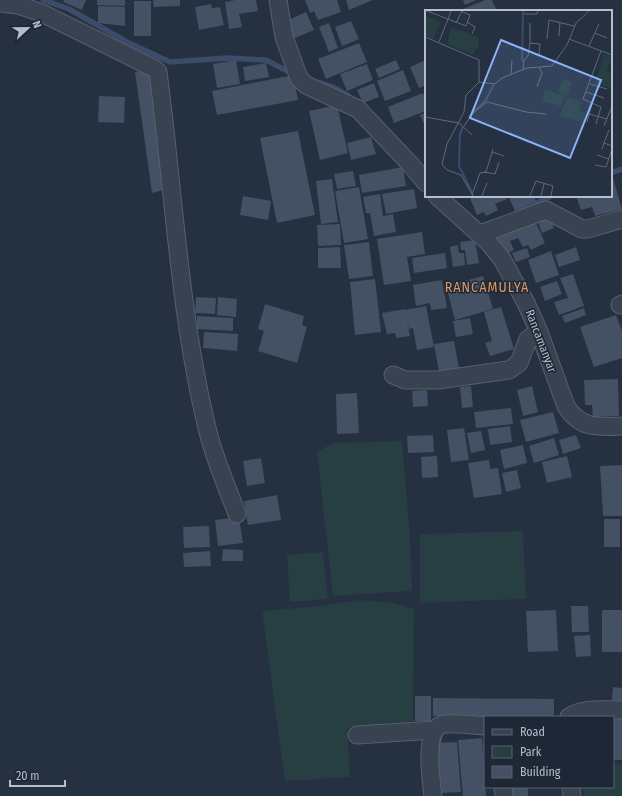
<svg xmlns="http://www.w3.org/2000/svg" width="622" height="796" font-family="'Fira Sans Condensed',sans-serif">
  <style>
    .green { fill: #273e42 }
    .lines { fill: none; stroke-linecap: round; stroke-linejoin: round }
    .stream { stroke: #3a4c6a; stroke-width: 5.5 }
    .building { fill: #445063 }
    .minor-casing { stroke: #57606e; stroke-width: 19 }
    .minor { stroke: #394251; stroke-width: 17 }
    .labels { text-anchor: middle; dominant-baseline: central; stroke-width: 3; stroke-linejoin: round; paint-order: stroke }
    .street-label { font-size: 12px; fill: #b6bdcb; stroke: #1e2736 }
    .quarter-label { font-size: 14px; letter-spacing: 1px; fill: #d89a64; stroke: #1e2736 }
    .inset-river { fill: none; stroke: #3a4c6a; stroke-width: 2 }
    .inset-road { fill: none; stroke: #5f6878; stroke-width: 1 }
    .view { fill: #8bb2fa; fill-opacity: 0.15; stroke: #8bb2fa; stroke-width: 2 }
    .inset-edge { fill: none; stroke: #b6bdcb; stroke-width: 2 }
  </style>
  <rect width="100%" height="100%" fill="#253041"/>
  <!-- green -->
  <path class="green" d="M402 441 410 537 412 591 333 596 317 452 333 443Z
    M523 531 526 599 420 603V534Z
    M323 552 328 599 290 602 287 555Z
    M359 600 394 603 414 609 413 721 347 728 350 777 285 781 262 611 321 606Z
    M622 764V796H584L583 787H613V765Z"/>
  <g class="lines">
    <!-- stream -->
    <path class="stream" d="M43 0 69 9 127 42 170 62 227 58 266 60 293 74
      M320 83C333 87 344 91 354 101
      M611 173 622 169
      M521 211 551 196"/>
  </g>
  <!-- building -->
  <path class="building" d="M64 0H86L82 10 63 2Z
    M97 0H125V6L97 5Z
    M153 0H180V6L154 7Z
    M235 0H256L258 11 239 14 242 27 229 29 225 2Z
    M305 0H337L341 12 318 20 314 11 310 13Z
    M346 0H373L349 10Z
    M463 0H476L465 5Z
    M485 0H492L497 11H464L463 9Z
    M134 1H151V36H134Z
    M211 4 212 8 220 7 224 25 199 30 195 7Z
    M98 6 125 7V26L98 23Z
    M306 12 314 30 290 40 282 23Z
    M351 21 359 39 342 46 335 27Z
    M329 23 338 48 329 52 319 27Z
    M359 43 367 62 326 79 318 59Z
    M236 60 240 84 217 88 213 64Z
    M396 60 400 69 379 78 375 69Z
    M426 60V85L419 88 410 67Z
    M266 63 269 77 245 81 243 67Z
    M367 64 373 80 347 91 340 74Z
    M155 70 171 188 152 193 135 72Z
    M403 70 411 91 385 101 377 81Z
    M293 75 298 100 217 115 212 91Z
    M374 83 379 97 363 103 357 90Z
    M423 93 426 100V111L394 123 388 107Z
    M99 96 125 97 124 123 98 122Z
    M337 105 348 153 320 160 309 111Z
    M426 113V128L420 115Z
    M298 131 315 215 277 223 260 138Z
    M371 137 376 154 351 160 347 143Z
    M403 167 406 186 362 193 359 175Z
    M353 171 356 186 337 189 334 174Z
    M613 178 622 209 595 216 592 207 581 210 576 196H611V179Z
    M332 179 338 222 321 224 316 181Z
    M359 187 368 239 344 243 335 191Z
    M414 189 417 208 386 214 382 194Z
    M380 194 383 216 393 214 396 232 374 236 370 213H366L363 197Z
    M243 196 271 201 268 220 240 215Z
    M469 196H505L507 199 495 204 498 210 486 216 484 212 477 215Z
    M508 196H534L536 201 515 211Z
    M548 212 554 228 542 233 536 216Z
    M533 216 545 243 531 250 528 245 523 247 518 238 510 241 514 250 504 255 494 234Z
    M340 224 341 245 318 246 317 225Z
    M422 232 425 254 407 257 411 281 384 285 377 239Z
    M475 240 479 263 467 265 465 250H461L460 242Z
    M369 242 373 276 349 279 344 245Z
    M458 245 459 253H464L465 265 453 267 450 247Z
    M340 247 341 268H318V248Z
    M576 247 580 260 559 267 555 255Z
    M527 248 530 257 516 262 512 253Z
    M551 251 559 275 536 283 528 260Z
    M445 253 447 268 414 273 412 258Z
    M573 274 584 306 559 315 554 302 568 298 560 278Z
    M483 276 493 309 455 320 446 286Z
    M375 279 381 332 355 335 350 282Z
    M442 280 447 308 431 310 430 303 416 306 413 285Z
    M557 281 562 294 545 301 540 287Z
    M196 297 216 298 215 314 195 313Z
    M218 297 237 299 236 317 217 315Z
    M265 304 304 316 302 325 307 327 297 363 258 351 264 331 258 329Z
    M426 306 434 347 417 350 413 328 409 329 405 310Z
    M501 307 514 349 490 356 485 343 492 341 484 312Z
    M584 308 586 315 565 323 562 316Z
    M405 309 410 336 396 338 395 333 387 334 382 313Z
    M616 315 622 331V358L594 367 580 327Z
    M197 316 233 318V331L197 329Z
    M470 318 473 334 456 337 453 321Z
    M204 332 238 334 237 351 203 348Z
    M454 341 460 374 440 378 434 344Z
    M618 379 619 416 593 417 592 405H585L584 380Z
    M471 386 473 407 462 408 460 387Z
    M532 386 538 412 523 416 517 390Z
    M427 390 428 406 413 407 412 391Z
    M357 393 359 433 337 434 336 394Z
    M511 408 513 424 476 428 474 412Z
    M553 412 559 433 526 442 520 420Z
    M510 426 512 442 490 445 488 429Z
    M464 428 469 460 451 462 447 430Z
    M481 431 485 450 471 453 467 433Z
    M433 435 434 452 408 453 407 436Z
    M576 435 581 448 563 454 559 440Z
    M554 438 559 455 534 463 529 446Z
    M523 445 527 463 504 469 500 450Z
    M437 456 438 477 422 478 421 457Z
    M567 456 572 477 547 483 542 462Z
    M261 458 265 483 247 486 243 461Z
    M489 460 490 469 498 468 502 494 474 498 468 463Z
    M622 465V516H603L600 466Z
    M517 470 521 488 506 492 502 473Z
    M277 495 281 520 248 525 244 501Z
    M239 517 243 543 218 546 215 520Z
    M604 519H620V547H604Z
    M209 526 210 547 184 548 183 527Z
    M223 549 243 550V561H222Z
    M210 551 211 566 184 567 183 553Z
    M571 606H588L589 632H572Z
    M556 610 558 651 528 652 526 611Z
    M602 610H622V652H602Z
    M590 635 591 656 576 657 574 636Z
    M613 687 622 688V701L612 700Z
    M415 696H431V721H415Z
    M433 698 554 699V717L433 716Z
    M613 718 622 719V760H613Z
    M482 738 486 796H463L458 740Z
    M457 742 461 792 440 793 436 743Z
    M506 787H528V796H506Z"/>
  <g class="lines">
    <!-- minor casing -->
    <g class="minor-casing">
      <path id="minor" d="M278 0 284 37 299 78 306 85 358 109 411 165 426 183
        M0 3 18 5 42 13 155 69 158 72C174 192 179 314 208 432 215 460 227 487 237 514
        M437 196 489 243 502 259 526 303 539 332 566 406C580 429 598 427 622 426
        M480 234 546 210 582 229H588L622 219
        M620 305 622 304
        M393 375 405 380H438L509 370 519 363 528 339 539 332
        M569 717C584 707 604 710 622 710
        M357 735 434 730
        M503 787 504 796
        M571 787 572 796
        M433 796C431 780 424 732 441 725 449 722 475 725 485 726"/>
    </g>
    <!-- minor -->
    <use href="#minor" class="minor"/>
  </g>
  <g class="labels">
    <!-- street labels -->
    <g class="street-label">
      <text transform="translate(541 341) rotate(69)">Rancamanyar</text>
    </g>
    <!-- quarter labels -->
    <g class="quarter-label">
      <text x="487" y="287">RANCAMULYA</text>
    </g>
  </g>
  <!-- overview -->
  <g transform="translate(425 10)">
    <rect width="187" height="187" fill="#253041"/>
    <path d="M0 5 16 12 8 29 0 26ZM26 17 53 27 54 39H51L48 45 22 34ZM179 44 187 47 182 61 187 63V78L170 74ZM138 69 147 72 142 86 133 82ZM120 80 140 86 136 96 117 91ZM142 87 156 92 154 101 160 103 157 112 135 106Z" fill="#273e42"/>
    <path class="inset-river" d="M97 51 98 1M43 107 61 90 69 74M38 117 35 124 34 156 47 182"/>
    <path class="inset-road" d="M2 1 23 9 26 1M99 4H112L113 1M42 12 50 17 47 24M31 13 37 1M170 23 182 28M134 26 135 12M0 27 54 50V72L41 85 39 102 22 134 17 154 22 160 36 165 48 186M122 29 124 10 149 16M144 29 187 45M14 32 23 9 41 16 45 5 36 1M105 34V13M164 36 174 14M98 59 99 50 103 46 105 33 115 34 114 45M86 64 87 50M54 72 70 74 77 68 102 58 127 56 142 35 151 13 164 1M165 74 182 79M112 77 117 63 114 57M161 82 179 88M164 104 182 109M0 107 34 113 47 125M162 112 167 94M171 114 176 97 158 89 176 41M39 116 48 103 62 92 101 102 121 104M179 116 187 96M179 133 184 120M177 139 179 133 187 136M67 142 79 146M172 145 184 149M170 155 181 157 187 139M59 162 70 164 74 152M47 185 55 163 61 162 68 139M57 186 62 173M105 186 111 171 128 176 126 186M116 186 119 174"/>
    <path class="view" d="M76 30 176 70 145 148 45 108Z"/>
    <rect width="187" height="187" class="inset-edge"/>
  </g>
  <!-- legend -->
  <rect x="484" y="716" width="130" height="72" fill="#1e2736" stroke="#5b6372"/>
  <rect x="492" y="729" width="20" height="6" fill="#394251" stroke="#5b6372"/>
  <text x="520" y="736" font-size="12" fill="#b6bdcb">Road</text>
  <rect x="492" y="746" width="20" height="12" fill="#273e42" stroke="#5b6372"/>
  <text x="520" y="756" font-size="12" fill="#b6bdcb">Park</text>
  <rect x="492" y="766" width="20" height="12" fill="#445063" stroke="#5b6372"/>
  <text x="520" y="776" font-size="12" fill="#b6bdcb">Building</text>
  <!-- north arrow -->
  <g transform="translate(28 28) rotate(68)" stroke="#1e2736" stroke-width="3" paint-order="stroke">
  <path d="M0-3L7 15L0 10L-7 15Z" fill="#b6bdcb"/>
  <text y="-6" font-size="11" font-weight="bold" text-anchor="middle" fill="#b6bdcb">N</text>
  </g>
  <!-- scale -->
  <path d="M10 780v6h55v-6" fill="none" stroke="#b6bdcb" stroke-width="2"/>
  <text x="16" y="780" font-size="12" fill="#b6bdcb" stroke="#1e2736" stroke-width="3" paint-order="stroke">20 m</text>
</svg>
